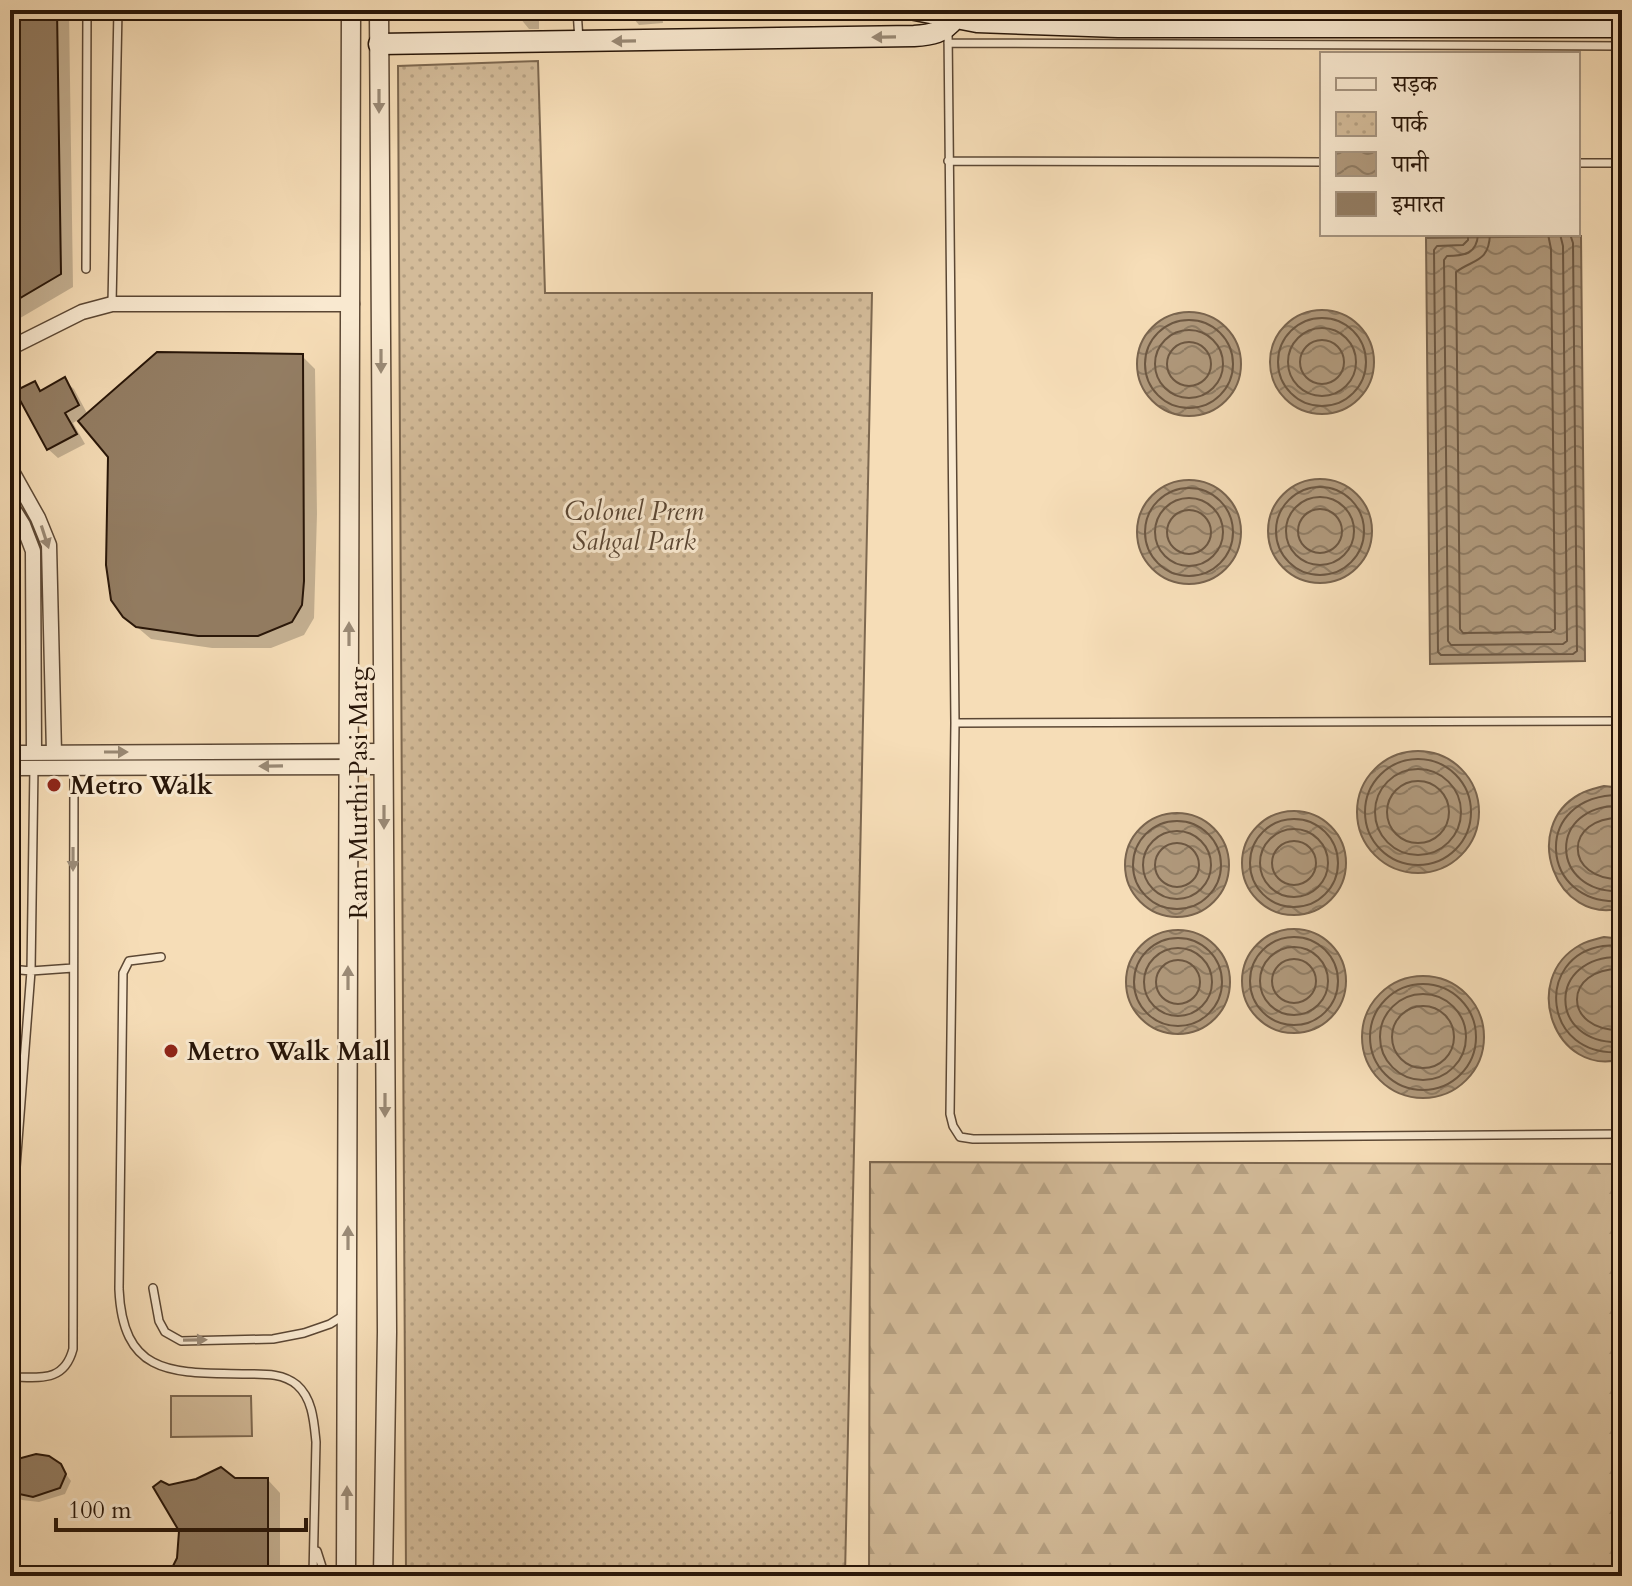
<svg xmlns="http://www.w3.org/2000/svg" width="1632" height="1586" font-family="Cardo,'Noto Serif Devanagari',serif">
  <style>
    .forest { fill: url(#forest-firs); stroke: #7d6850; stroke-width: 2 }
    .park { fill: url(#park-dots); stroke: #7d6850; stroke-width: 2 }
    .garden { fill: #d3bb99; stroke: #7d6850; stroke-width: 2 }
    .water { fill: url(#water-waves); stroke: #79644e; stroke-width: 2 }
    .shadow { fill: #0003 }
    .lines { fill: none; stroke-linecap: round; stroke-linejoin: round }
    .shore { stroke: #6c5742; stroke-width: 2 }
    .building { fill: #937d63; stroke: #271508; stroke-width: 2 }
    .service-casing { stroke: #5b4734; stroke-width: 10 }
    .minor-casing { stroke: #5b4734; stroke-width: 17 }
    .tertiary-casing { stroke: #5b4734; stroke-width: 21 }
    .secondary-casing { stroke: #271508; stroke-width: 23 }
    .service { stroke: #f9e9d0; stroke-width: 7 }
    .minor { stroke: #f9e9d0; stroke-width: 14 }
    .tertiary { stroke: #f9e9d0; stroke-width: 18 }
    .secondary { stroke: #f9e9d0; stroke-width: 20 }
    .oneway { fill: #9a8a76 }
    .poi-dot { fill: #8f2418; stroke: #f9e9d0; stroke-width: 3 }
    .labels { text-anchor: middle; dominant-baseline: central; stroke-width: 6; stroke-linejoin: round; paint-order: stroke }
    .park-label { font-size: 26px; font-style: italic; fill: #5b4734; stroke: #f9e9d0 }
    .poi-label { font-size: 26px; font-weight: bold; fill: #271508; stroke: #f9e9d0; text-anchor: start }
    .street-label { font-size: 26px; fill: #271508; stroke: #f9e9d0 }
  </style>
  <defs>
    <pattern id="forest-firs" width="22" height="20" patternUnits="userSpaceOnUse" patternTransform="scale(2)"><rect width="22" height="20" fill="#d3bb99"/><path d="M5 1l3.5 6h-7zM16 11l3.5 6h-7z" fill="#b5a082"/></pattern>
    <pattern id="park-dots" width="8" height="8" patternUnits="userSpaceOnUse" patternTransform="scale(2)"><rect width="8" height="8" fill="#d3bb99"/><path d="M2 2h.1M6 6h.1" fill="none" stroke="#b5a082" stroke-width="1.8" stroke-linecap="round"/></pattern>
    <pattern id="water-waves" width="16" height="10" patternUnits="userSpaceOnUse" patternTransform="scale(2)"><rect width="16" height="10" fill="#b0997c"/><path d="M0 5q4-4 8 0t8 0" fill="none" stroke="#8f7c64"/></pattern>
  </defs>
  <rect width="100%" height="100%" fill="#f6ddb7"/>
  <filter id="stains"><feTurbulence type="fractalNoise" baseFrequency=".0025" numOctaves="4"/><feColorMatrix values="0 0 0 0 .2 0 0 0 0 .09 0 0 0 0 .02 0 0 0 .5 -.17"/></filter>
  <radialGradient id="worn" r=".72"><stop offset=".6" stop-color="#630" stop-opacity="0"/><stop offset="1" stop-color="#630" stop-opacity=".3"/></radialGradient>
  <!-- forest -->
  <path class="forest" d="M870 1162 1622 1164V1576H869Z"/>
  <!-- park -->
  <path class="park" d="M538 61 545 293H872L845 1576H406L398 66Z"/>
  <!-- garden -->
  <path class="garden" d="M171 1396H251L252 1436 171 1437Z"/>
  <!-- water -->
  <path class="water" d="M1581 236 1585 661 1430 664 1426 238Z
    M1270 362a52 52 0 1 1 104 0a52 52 0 1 1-104 0Z
    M1137 364a52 52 0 1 1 104 0a52 52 0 1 1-104 0Z
    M1268 531a52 52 0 1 1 104 0a52 52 0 1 1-104 0Z
    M1137 532a52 52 0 1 1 104 0a52 52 0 1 1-104 0Z
    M1357 812a61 61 0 1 1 122 0a61 61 0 1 1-122 0Z
    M1604 786 1622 788V908C1556 926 1519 827 1580 794 1587 790 1597 788 1604 786Z
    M1242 863a52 52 0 1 1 104 0a52 52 0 1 1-104 0Z
    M1125 865a52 52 0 1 1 104 0a52 52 0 1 1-104 0Z
    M1242 981a52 52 0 1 1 104 0a52 52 0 1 1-104 0Z
    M1126 982a52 52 0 1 1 104 0a52 52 0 1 1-104 0Z
    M1604 937 1622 939V1059C1555 1078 1519 979 1580 945 1587 941 1596 939 1604 937Z
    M1362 1037a61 61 0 1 1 122 0a61 61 0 1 1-122 0Z"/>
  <!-- shadow -->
  <path class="shadow" d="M10 10H69L73 287 10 324Z
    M457 10H575L574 18H539V29H529L520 18H465Z
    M603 10H662L663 23 639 25 633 18V21H609L603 15Z
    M302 356 315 369 317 514 314 618 304 635 271 648H212L151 639 124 616 110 456 79 419 73 423 85 444 58 458 48 449 34 383 43 392 64 380 74 389 88 415Z
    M10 1464 60 1466 71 1481 65 1494 39 1502 22 1500 10 1494Z
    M234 1480H268L280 1493V1576H170L179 1559 181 1531 169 1487Z"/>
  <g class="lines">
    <!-- shore -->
    <path class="shore" d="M1468 234V240L1463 245 1437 246 1434 250 1438 652 1441 655 1573 654 1577 651 1573 243 1570 234
      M1478 234C1477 254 1464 256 1447 256L1444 260 1448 641 1451 645 1563 644 1567 641 1563 246 1560 234
      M1490 234C1489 263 1473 259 1456 272L1460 629 1463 633 1551 632 1555 629 1551 249 1548 234
      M1278 362a44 44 0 1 1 88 0a44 44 0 1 1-88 0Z
      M1145 364a44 44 0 1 1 88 0a44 44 0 1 1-88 0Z
      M1288 362a34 34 0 1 1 68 0a34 34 0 1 1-68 0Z
      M1155 364a34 34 0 1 1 68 0a34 34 0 1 1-68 0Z
      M1300 362a22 22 0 1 1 44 0a22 22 0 1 1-44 0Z
      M1167 364a22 22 0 1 1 44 0a22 22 0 1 1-44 0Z
      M1276 531a44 44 0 1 1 88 0a44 44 0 1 1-88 0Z
      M1145 532a44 44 0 1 1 88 0a44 44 0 1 1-88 0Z
      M1286 531a34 34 0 1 1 68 0a34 34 0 1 1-68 0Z
      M1155 532a34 34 0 1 1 68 0a34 34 0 1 1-68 0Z
      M1298 531a22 22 0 1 1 44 0a22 22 0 1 1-44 0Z
      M1167 532a22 22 0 1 1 44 0a22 22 0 1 1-44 0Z
      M1365 812a53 53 0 1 1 106 0a53 53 0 1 1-106 0Z
      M1375 812a43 43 0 1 1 86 0a43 43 0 1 1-86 0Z
      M1387 812a31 31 0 1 1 62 0a31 31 0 1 1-62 0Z
      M1622 795C1529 793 1539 908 1622 901
      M1622 806C1546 803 1549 895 1622 891
      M1622 818C1563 816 1563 881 1622 879
      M1250 863a44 44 0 1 1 88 0a44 44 0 1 1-88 0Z
      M1133 865a44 44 0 1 1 88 0a44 44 0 1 1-88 0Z
      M1260 863a34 34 0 1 1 68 0a34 34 0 1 1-68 0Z
      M1143 865a34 34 0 1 1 68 0a34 34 0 1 1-68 0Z
      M1272 863a22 22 0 1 1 44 0a22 22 0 1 1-44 0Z
      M1155 865a22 22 0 1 1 44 0a22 22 0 1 1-44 0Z
      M1250 981a44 44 0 1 1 88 0a44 44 0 1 1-88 0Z
      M1134 982a44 44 0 1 1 88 0a44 44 0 1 1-88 0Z
      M1622 946C1616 946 1609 945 1603 946 1534 956 1542 1059 1622 1052
      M1260 981a34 34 0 1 1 68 0a34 34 0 1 1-68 0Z
      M1144 982a34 34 0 1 1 68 0a34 34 0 1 1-68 0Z
      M1622 957C1546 954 1547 1046 1622 1042
      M1272 981a22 22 0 1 1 44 0a22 22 0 1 1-44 0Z
      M1156 982a22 22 0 1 1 44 0a22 22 0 1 1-44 0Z
      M1622 969C1562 967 1562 1032 1622 1030
      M1370 1037a53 53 0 1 1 106 0a53 53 0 1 1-106 0Z
      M1380 1037a43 43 0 1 1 86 0a43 43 0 1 1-86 0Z
      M1392 1037a31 31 0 1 1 62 0a31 31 0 1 1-62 0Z"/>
  </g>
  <!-- building -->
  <path class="building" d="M10 10H57L61 274 10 304Z
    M632 10H658V17L632 20Z
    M157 352 303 354 304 581 302 605 292 622 258 636H198L136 627 123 617 111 600 106 565 108 457 78 421Z
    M65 377 79 405 65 413 77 434 47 450 15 391 35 381 40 391Z
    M36 1454 49 1456 61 1464 66 1474 60 1488 33 1497 10 1492V1461Z
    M221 1467 235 1478H268V1576H168L177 1558 179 1531 153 1487 161 1481 169 1485 196 1479Z"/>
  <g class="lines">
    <!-- service casing -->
    <g class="service-casing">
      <path id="service" d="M577 10 579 40
        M948 30 955 723 950 1114 953 1126 960 1137 973 1139 1622 1134
        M948 43 1622 46
        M948 161 1322 162
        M1578 163H1622
        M86 269 87 10
        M112 304 118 10
        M955 723 1622 721
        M161 957 129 961 123 973 119 1289C123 1381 179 1372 251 1374 267 1374 284 1374 297 1385 313 1399 314 1423 316 1442L313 1576
        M10 969 31 971 73 968
        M153 1288 159 1321 165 1332 181 1341 273 1339 304 1333 330 1324 346 1314
        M10 1359 15 1180 31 971 34 766
        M10 1377C39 1377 64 1383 73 1349L74 765
        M317 1551 325 1576"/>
    </g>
    <!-- minor casing -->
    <g class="minor-casing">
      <path id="minor" d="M10 348 82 312 112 304H352
        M10 468 38 518 49 545 54 753
        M10 504 23 525 33 551 34 753
        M10 753 384 751
        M10 768 384 767"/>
    </g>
    <!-- tertiary casing -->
    <g class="tertiary-casing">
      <path id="tertiary" d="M379 10 387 1332 383 1576
        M346 1576 351 10"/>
    </g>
    <!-- secondary casing -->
    <g class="secondary-casing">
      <path id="secondary" d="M915 10 977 22 1118 27H1622
        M379 44 914 36C931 35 944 33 955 18"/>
    </g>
    <!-- service -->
    <use href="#service" class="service"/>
    <!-- minor -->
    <use href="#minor" class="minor"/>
    <!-- tertiary -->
    <use href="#tertiary" class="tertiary"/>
    <!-- secondary -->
    <use href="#secondary" class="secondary"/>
  </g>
  <!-- one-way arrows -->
  <defs><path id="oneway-solid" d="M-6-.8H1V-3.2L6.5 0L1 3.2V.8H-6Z" transform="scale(2)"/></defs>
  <g class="oneway">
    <use href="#oneway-solid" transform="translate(884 37) rotate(179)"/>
    <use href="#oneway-solid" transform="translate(624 41) rotate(179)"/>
    <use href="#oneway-solid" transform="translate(379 101) rotate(90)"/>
    <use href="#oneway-solid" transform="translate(381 361) rotate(90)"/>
    <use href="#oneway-solid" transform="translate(45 537) rotate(72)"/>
    <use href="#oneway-solid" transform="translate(349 634) rotate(-90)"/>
    <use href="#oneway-solid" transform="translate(116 752)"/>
    <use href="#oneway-solid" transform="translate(271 766) rotate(179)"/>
    <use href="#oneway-solid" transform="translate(384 817) rotate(90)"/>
    <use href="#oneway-solid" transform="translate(73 859) rotate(90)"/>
    <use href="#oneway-solid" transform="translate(348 978) rotate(-90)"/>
    <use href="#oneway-solid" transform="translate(385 1105) rotate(90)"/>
    <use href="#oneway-solid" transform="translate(348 1238) rotate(-90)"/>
    <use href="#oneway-solid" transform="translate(195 1340) rotate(-1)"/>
    <use href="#oneway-solid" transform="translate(347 1498) rotate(-90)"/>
  </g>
  <!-- markers -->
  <g class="poi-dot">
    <circle cx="54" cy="785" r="8"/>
    <circle cx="171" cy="1051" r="8"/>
  </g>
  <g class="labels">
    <!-- park labels -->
    <g class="park-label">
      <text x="634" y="511">Colonel Prem<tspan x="634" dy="30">Sahgal Park</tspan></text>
    </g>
    <!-- poi labels -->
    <g class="poi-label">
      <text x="70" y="785">Metro Walk</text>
      <text x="187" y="1051">Metro Walk Mall</text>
    </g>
    <!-- street labels -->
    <g class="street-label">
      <text transform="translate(358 793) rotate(-90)">Ram Murthi Pasi Marg</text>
    </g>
  </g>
  <!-- margin -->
  <rect width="1632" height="1586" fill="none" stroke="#f6ddb7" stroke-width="40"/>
  <rect x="12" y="12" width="1608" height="1562" fill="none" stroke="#271508" stroke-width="4"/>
  <rect x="20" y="20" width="1592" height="1546" fill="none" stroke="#271508" stroke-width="2"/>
  <!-- legend -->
  <rect x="1320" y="52" width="260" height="184" fill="#f9e9d0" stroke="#a59480" stroke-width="2"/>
  <rect x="1336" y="78" width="40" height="12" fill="#f9e9d0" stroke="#a59480" stroke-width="2"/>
  <text x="1392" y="92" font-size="24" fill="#271508">सड़क</text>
  <rect x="1336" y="112" width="40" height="24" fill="url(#park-dots)" stroke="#a59480" stroke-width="2"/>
  <text x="1392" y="132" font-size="24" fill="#271508">पार्क</text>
  <rect x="1336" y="152" width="40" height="24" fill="url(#water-waves)" stroke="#a59480" stroke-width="2"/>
  <text x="1392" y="172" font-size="24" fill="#271508">पानी</text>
  <rect x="1336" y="192" width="40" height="24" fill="#937d63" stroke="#a59480" stroke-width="2"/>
  <text x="1392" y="212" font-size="24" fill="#271508">इमारत</text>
  <!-- scale -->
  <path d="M56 1518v12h250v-12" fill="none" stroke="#271508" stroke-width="4"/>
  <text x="68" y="1518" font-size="24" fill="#271508" stroke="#f9e9d0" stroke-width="6" paint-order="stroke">100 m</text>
  <rect width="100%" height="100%" filter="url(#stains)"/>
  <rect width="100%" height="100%" fill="url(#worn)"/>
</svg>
